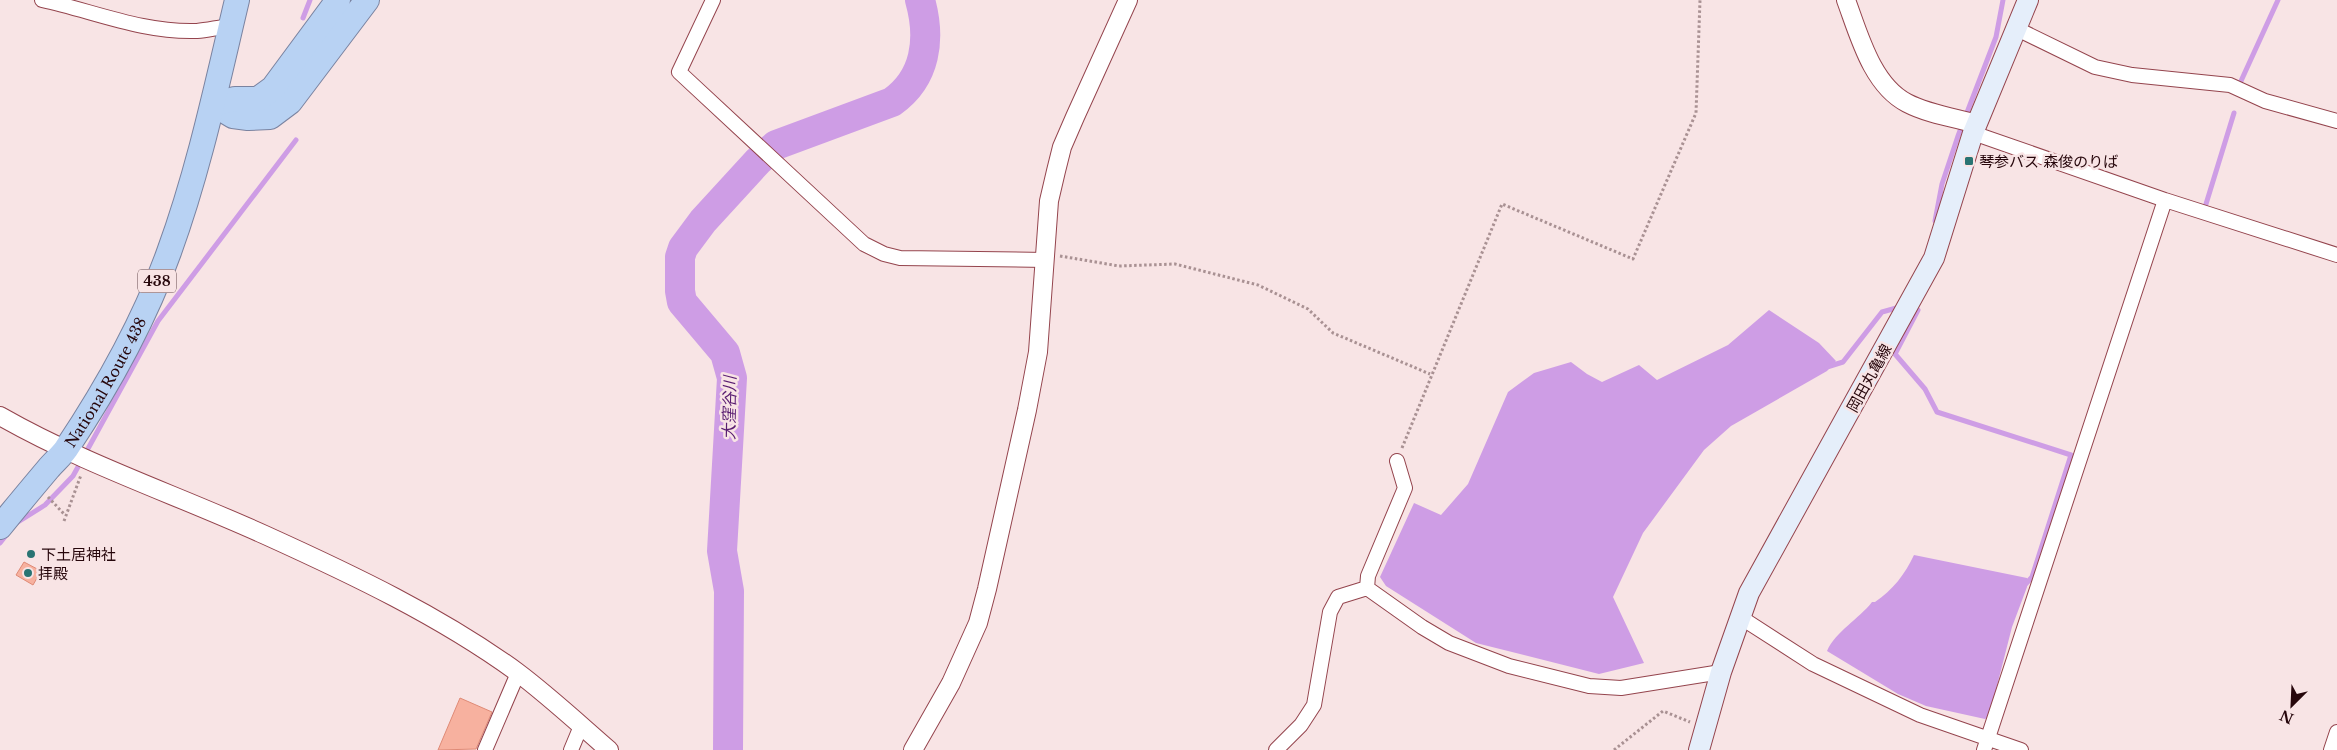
<svg xmlns="http://www.w3.org/2000/svg" width="2337" height="750" font-family="'Libre Baskerville','Noto Sans JP',serif">
  <style>
    .water { fill: #ce9de5 }
    .lines { fill: none; stroke-linecap: round; stroke-linejoin: round }
    .stream { stroke: #ce9de5; stroke-width: 5 }
    .river { stroke: #ce9de5; stroke-width: 30 }
    .building { fill: #f7b19f; stroke: #df8a76 }
    .minor-casing { stroke: #94444d; stroke-width: 16 }
    .tertiary-casing { stroke: #94444d; stroke-width: 20 }
    .secondary-casing { stroke: #94444d; stroke-width: 22 }
    .trunk-casing { stroke: #7a83a0; stroke-width: 26 }
    .path { stroke: #a99193; stroke-width: 3; stroke-dasharray: 2.5 2.5; stroke-linecap: butt }
    .minor { stroke: #fff; stroke-width: 14 }
    .tertiary { stroke: #fff; stroke-width: 18 }
    .secondary { stroke: #e5eefa; stroke-width: 20 }
    .trunk { stroke: #b8d2f3; stroke-width: 24 }
    .poi-dot { fill: #297473; stroke: #f8e4e5; stroke-width: 2 }
    .labels { text-anchor: middle; dominant-baseline: central; stroke-width: 5; stroke-linejoin: round; paint-order: stroke }
    .shield { fill: #f8e4e5; stroke: #65494c; stroke-width: 1 }
    .shield-label { font-size: 14px; font-weight: bold; fill: #26060b }
    .poi-label { font-size: 15px; fill: #26060b; stroke: #f8e4e5; text-anchor: start }
    .street-label { font-size: 15px; fill: #26060b; stroke: #f8e4e5 }
    .water-label { font-size: 16px; font-style: italic; fill: #581b70; stroke: #f8e4e5 }
  </style>
  <rect width="100%" height="100%" fill="#f8e4e5"/>
  <!-- water -->
  <path class="water" d="M1769 310 1819 343 1836 361 1827 371 1731 426 1704 450 1643 533 1613 597 1644 663 1599 674 1476 643 1386 586 1380 577 1414 503 1441 515 1468 484 1508 392 1534 373 1571 362 1587 374 1602 382 1639 365 1657 380 1728 345Z
    M1914 555 2027 578V587L2012 627 1989 717 1985 719 1926 706 1898 694 1827 651C1836 631 1859 619 1872 602H1875C1893 590 1905 574 1914 555Z"/>
  <g class="lines">
    <!-- stream -->
    <path class="stream" d="M303 18 310 0
      M2241 81 2278 0
      M2206 204 2234 113
      M1935 221 1942 184 1958 136 1996 37 2003 0
      M1918 310 1895 354 1925 389 1937 412 2071 455 2032 577 2023 587
      M1827 367 1843 362 1882 312 1900 307
      M18 522 45 505 73 476 158 321 296 140
      M0 543 7 534"/>
    <!-- river -->
    <path class="river" d="M728 750 729 591 722 551 732 378 725 353 682 302 680 291V257L683 248 703 221 758 161 776 145 892 102C926 78 931 39 920 0"/>
  </g>
  <!-- building -->
  <path class="building" d="M24 562 41 571 33 585 16 575Z
    M460 698 492 712 476 749 438 750Z"/>
  <g class="lines">
    <!-- minor casing -->
    <g class="minor-casing">
      <path id="minor" d="M42 0C93 11 143 33 197 31 208 30 220 27 231 26
        M713 0 679 72 864 244 884 254 900 258 1046 260
        M2015 28 2095 67 2132 75 2230 85 2265 101 2337 121
        M1973 133 2165 200 2337 255
        M1367 588 1422 627 1449 643 1509 666 1589 686 1621 688 1721 672
        M1367 588 1368 576 1405 488 1397 461
        M1740 617 1813 664 1920 715 2021 750
        M485 750 518 673
        M571 750 581 726
        M1276 750 1301 725 1314 705 1330 612 1338 597 1367 588
        M1984 750 2165 200
        M2331 750 2337 732"/>
    </g>
    <!-- tertiary casing -->
    <g class="tertiary-casing">
      <path id="tertiary" d="M1846 0C1859 35 1872 85 1907 103 1928 114 1955 118 1977 124
        M0 416C84 464 177 495 265 535 351 574 440 616 517 672 549 696 579 724 609 750
        M913 750 951 683 978 623 987 589 1027 410 1038 352 1049 201 1056 171 1062 147 1075 117 1128 0"/>
    </g>
    <!-- secondary casing -->
    <g class="secondary-casing">
      <path id="secondary" d="M1699 750 1721 672 1749 593 1934 258 1973 133 2028 0"/>
    </g>
    <!-- trunk casing -->
    <g class="trunk-casing">
      <g id="trunk">
        <path d="M213 104 233 116 248 118 270 117 290 102 367 0"/>
        <path d="M213 104 235 99H258L273 88 338 0"/>
        <path id="s1" d="M0 527C16 507 32 488 48 469 54 462 61 456 66 449 106 389 145 319 169 252 199 170 217 84 237 0"/>
      </g>
    </g>
    <!-- path -->
    <path class="path" d="M1060 256 1119 266 1175 264 1258 285 1308 309 1333 333 1430 374
      M1402 448 1502 204 1633 259 1696 113 1700 0
      M48 497 65 515
      M64 521 81 475
      M1614 750 1663 711 1690 722"/>
    <!-- minor -->
    <use href="#minor" class="minor"/>
    <!-- tertiary -->
    <use href="#tertiary" class="tertiary"/>
    <!-- secondary -->
    <use href="#secondary" class="secondary"/>
    <!-- trunk -->
    <use href="#trunk" class="trunk"/>
  </g>
  <!-- markers -->
  <g class="poi-dot">
    <rect x="1964" y="156" width="10" height="10" rx="2.5"/>
    <circle cx="31" cy="554" r="5"/>
    <circle cx="28" cy="573" r="5"/>
  </g>
  <g class="labels">
    <!-- shield labels -->
    <rect class="shield" x="138" y="269.5" width="38" height="23" rx="4"/>
    <g class="shield-label">
      <text x="157" y="281">438</text>
    </g>
    <!-- poi labels -->
    <g class="poi-label">
      <text x="1979" y="161">琴参バス 森俊のりば</text>
      <text x="41" y="554">下土居神社</text>
      <text x="38" y="573">拝殿</text>
    </g>
    <!-- street labels -->
    <g class="street-label">
      <text transform="translate(1869 378) rotate(-61)">岡田丸亀線</text>
      <text stroke="none"><textPath href="#s1" startOffset="180">National Route 438</textPath></text>
    </g>
    <!-- water labels -->
    <g class="water-label">
      <text transform="translate(729 408) rotate(-89)">大窪谷川</text>
    </g>
  </g>
  <!-- north arrow -->
  <g transform="translate(2292 705) rotate(204)" stroke="#f8e4e5" stroke-width="4" paint-order="stroke">
  <path d="M0-4L9 19L0 12L-9 19Z" fill="#26060b"/>
  <text y="-8" font-size="14" font-weight="bold" text-anchor="middle" fill="#26060b">N</text>
  </g>
</svg>
